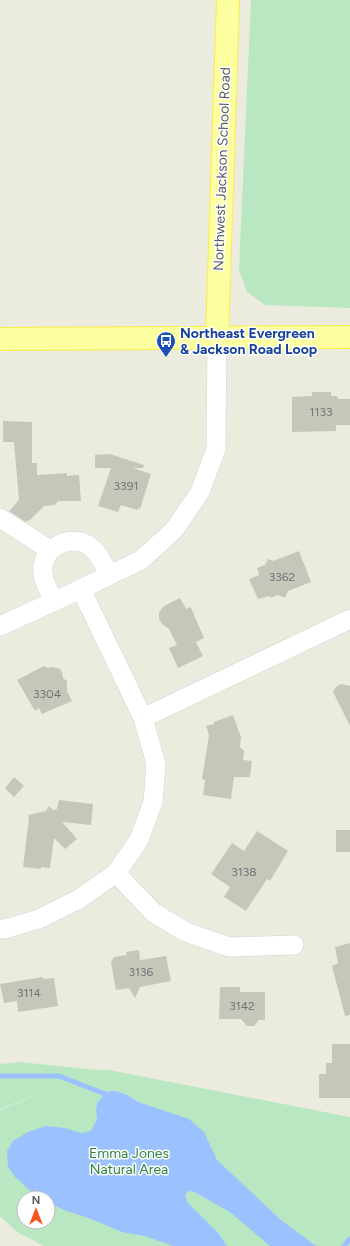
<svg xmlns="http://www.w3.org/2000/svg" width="350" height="1246" font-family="Figtree,sans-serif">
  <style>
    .green { fill: #b8e7c1; fill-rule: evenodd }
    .water { fill: #9bc1ff }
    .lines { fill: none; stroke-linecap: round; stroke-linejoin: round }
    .stream { stroke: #9bc1ff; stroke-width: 5 }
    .building { fill: #c7c6bb }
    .minor-casing { stroke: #d2d3da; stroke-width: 20 }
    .major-casing { stroke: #fbeb48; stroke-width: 24 }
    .minor { stroke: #fff; stroke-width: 19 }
    .major { stroke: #fcffa0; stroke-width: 22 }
    .labels { text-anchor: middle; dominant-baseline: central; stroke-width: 3; stroke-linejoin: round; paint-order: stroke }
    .number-label { font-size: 12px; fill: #737578 }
    .street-label { font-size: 14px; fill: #575a61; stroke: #fff }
    .transit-label { font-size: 14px; font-weight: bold; fill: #164399; stroke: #fff; text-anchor: start }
    .park-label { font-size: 14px; fill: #2e8341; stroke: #fff }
  </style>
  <rect width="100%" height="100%" fill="#ececde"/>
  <!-- green -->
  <path class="green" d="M251 0H350V308L265 305 247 292 239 270Z
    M20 1062 96 1070H109L350 1117V1246H44L17 1232 0 1216V1110L50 1089 0 1109V1064ZM24 1198H48V1222H24Z"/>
  <!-- water -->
  <path class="water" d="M110 1091H116L127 1095 138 1102 189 1119 204 1132 217 1160 281 1220 316 1246H270L230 1212 198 1194 192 1191 187 1192 185 1195 187 1202 219 1234 227 1246H173L145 1236 122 1232 91 1219 64 1210 48 1202V1198H40L36 1196 15 1177 8 1167 7 1151 13 1141 28 1132 46 1126 65 1128 81 1133 91 1131 97 1119 96 1111 97 1103 105 1094Z"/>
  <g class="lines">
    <!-- stream -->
    <path class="stream" d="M0 1076H59L105 1094 108 1098
      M344 1246 350 1239"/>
  </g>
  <!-- building -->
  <path class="building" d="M312 392H331V396H337L338 399H350V425H336V431L292 432V397L312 396Z
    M3 421 32 422V463H37V475L67 473V476L79 475 81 501H58L55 505 44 506 29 521 28 520 26 522 9 511 19 500 14 442H3Z
    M110 454 144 465 143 468H133L151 474 140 509 138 508 137 510 121 505 118 512 98 506 111 468H95V455Z
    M299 551 311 582 288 591 285 598 278 595 271 598 270 596 258 599 249 579 259 575 257 568 265 565 268 559 273 561Z
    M180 598 186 609 190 607 191 608 204 638 196 642 203 656 178 668 169 648 177 645 169 629 162 624 159 618V612L164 606Z
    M44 666 48 668 53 667 60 669 62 672 63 678 67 681V691L72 701 42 714 39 708 35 711 17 680Z
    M341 684 350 686V726L333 692 336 687Z
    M233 715 241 737 240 747 244 751 243 760 252 761 250 777H234L231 799 203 795 205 780 202 779 209 735 206 726 214 724V722Z
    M14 777 24 786 14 797 5 788Z
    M59 800 93 804 91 825 62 822 77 839 65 849 54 838 50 868 41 867V869L23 867 29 818 28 815 46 811 49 806 53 810 57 809Z
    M336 830H350V852H336Z
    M257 831 288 851 270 881 267 879 246 911 224 897 230 887 211 874 232 843 244 851Z
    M350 943V1015L345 1016 332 966 338 963 335 947Z
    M139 950 140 960 166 956 171 981 140 987 135 998 129 988 116 990 111 962 114 957 127 955 126 952Z
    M43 977V979L54 978 58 1006 18 1012 17 1001 4 1003 0 984Z
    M220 987H240V992H265V1020H259L254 1026H247L241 1019H219Z
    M332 1044H350V1098H319V1074H326V1063H332Z"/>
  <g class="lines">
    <!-- minor casing -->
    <g class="minor-casing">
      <path id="minor" d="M0 518 50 550
        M54 601C49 590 41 579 43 566 47 543 76 533 93 549 100 555 105 567 109 575
        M0 626 81 589 141 560 174 530 200 492 216 449 217 338
        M143 718 350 619
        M116 873 154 913 186 932 229 947 294 945
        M0 929H5L39 919 79 899 116 873 139 840 153 802 156 764 143 718 81 589"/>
    </g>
    <!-- major casing -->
    <g class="major-casing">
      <path id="major" d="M217 338 228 0
        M0 339 350 337"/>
    </g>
    <!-- minor -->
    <use href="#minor" class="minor"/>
    <!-- major -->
    <use href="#major" class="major"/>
  </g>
  <!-- icons -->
  <defs>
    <g id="bus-pin" transform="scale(1)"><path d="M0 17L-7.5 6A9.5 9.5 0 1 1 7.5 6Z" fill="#1a4fb4" stroke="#fff"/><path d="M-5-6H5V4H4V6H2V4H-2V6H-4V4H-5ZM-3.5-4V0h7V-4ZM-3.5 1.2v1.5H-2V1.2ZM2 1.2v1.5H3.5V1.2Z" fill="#fff"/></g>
  </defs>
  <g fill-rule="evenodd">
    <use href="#bus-pin" x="166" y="341"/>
  </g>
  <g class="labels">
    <!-- number labels -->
    <g class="number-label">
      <text x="321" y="412">1133</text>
      <text x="126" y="486">3391</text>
      <text x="282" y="577">3362</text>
      <text x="47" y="694">3304</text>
      <text x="244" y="872">3138</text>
      <text x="141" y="972">3136</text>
      <text x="29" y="993">3114</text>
      <text x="242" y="1006">3142</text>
    </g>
    <!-- street labels -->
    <g class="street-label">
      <text transform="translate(222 169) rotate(-88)">Northwest Jackson School Road</text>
    </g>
    <!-- transit labels -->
    <g class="transit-label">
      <text x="180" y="333">Northeast Evergreen<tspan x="180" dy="16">&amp; Jackson Road Loop</tspan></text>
    </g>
    <!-- park labels -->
    <g class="park-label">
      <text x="129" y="1153">Emma Jones<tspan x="129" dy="16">Natural Area</tspan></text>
    </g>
  </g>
  <!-- north arrow -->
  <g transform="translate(36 1210)"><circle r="19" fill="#ffffff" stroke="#bcbdc0"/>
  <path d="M0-3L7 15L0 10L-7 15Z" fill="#f5551b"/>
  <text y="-6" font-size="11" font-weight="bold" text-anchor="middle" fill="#575a61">N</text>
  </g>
</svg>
